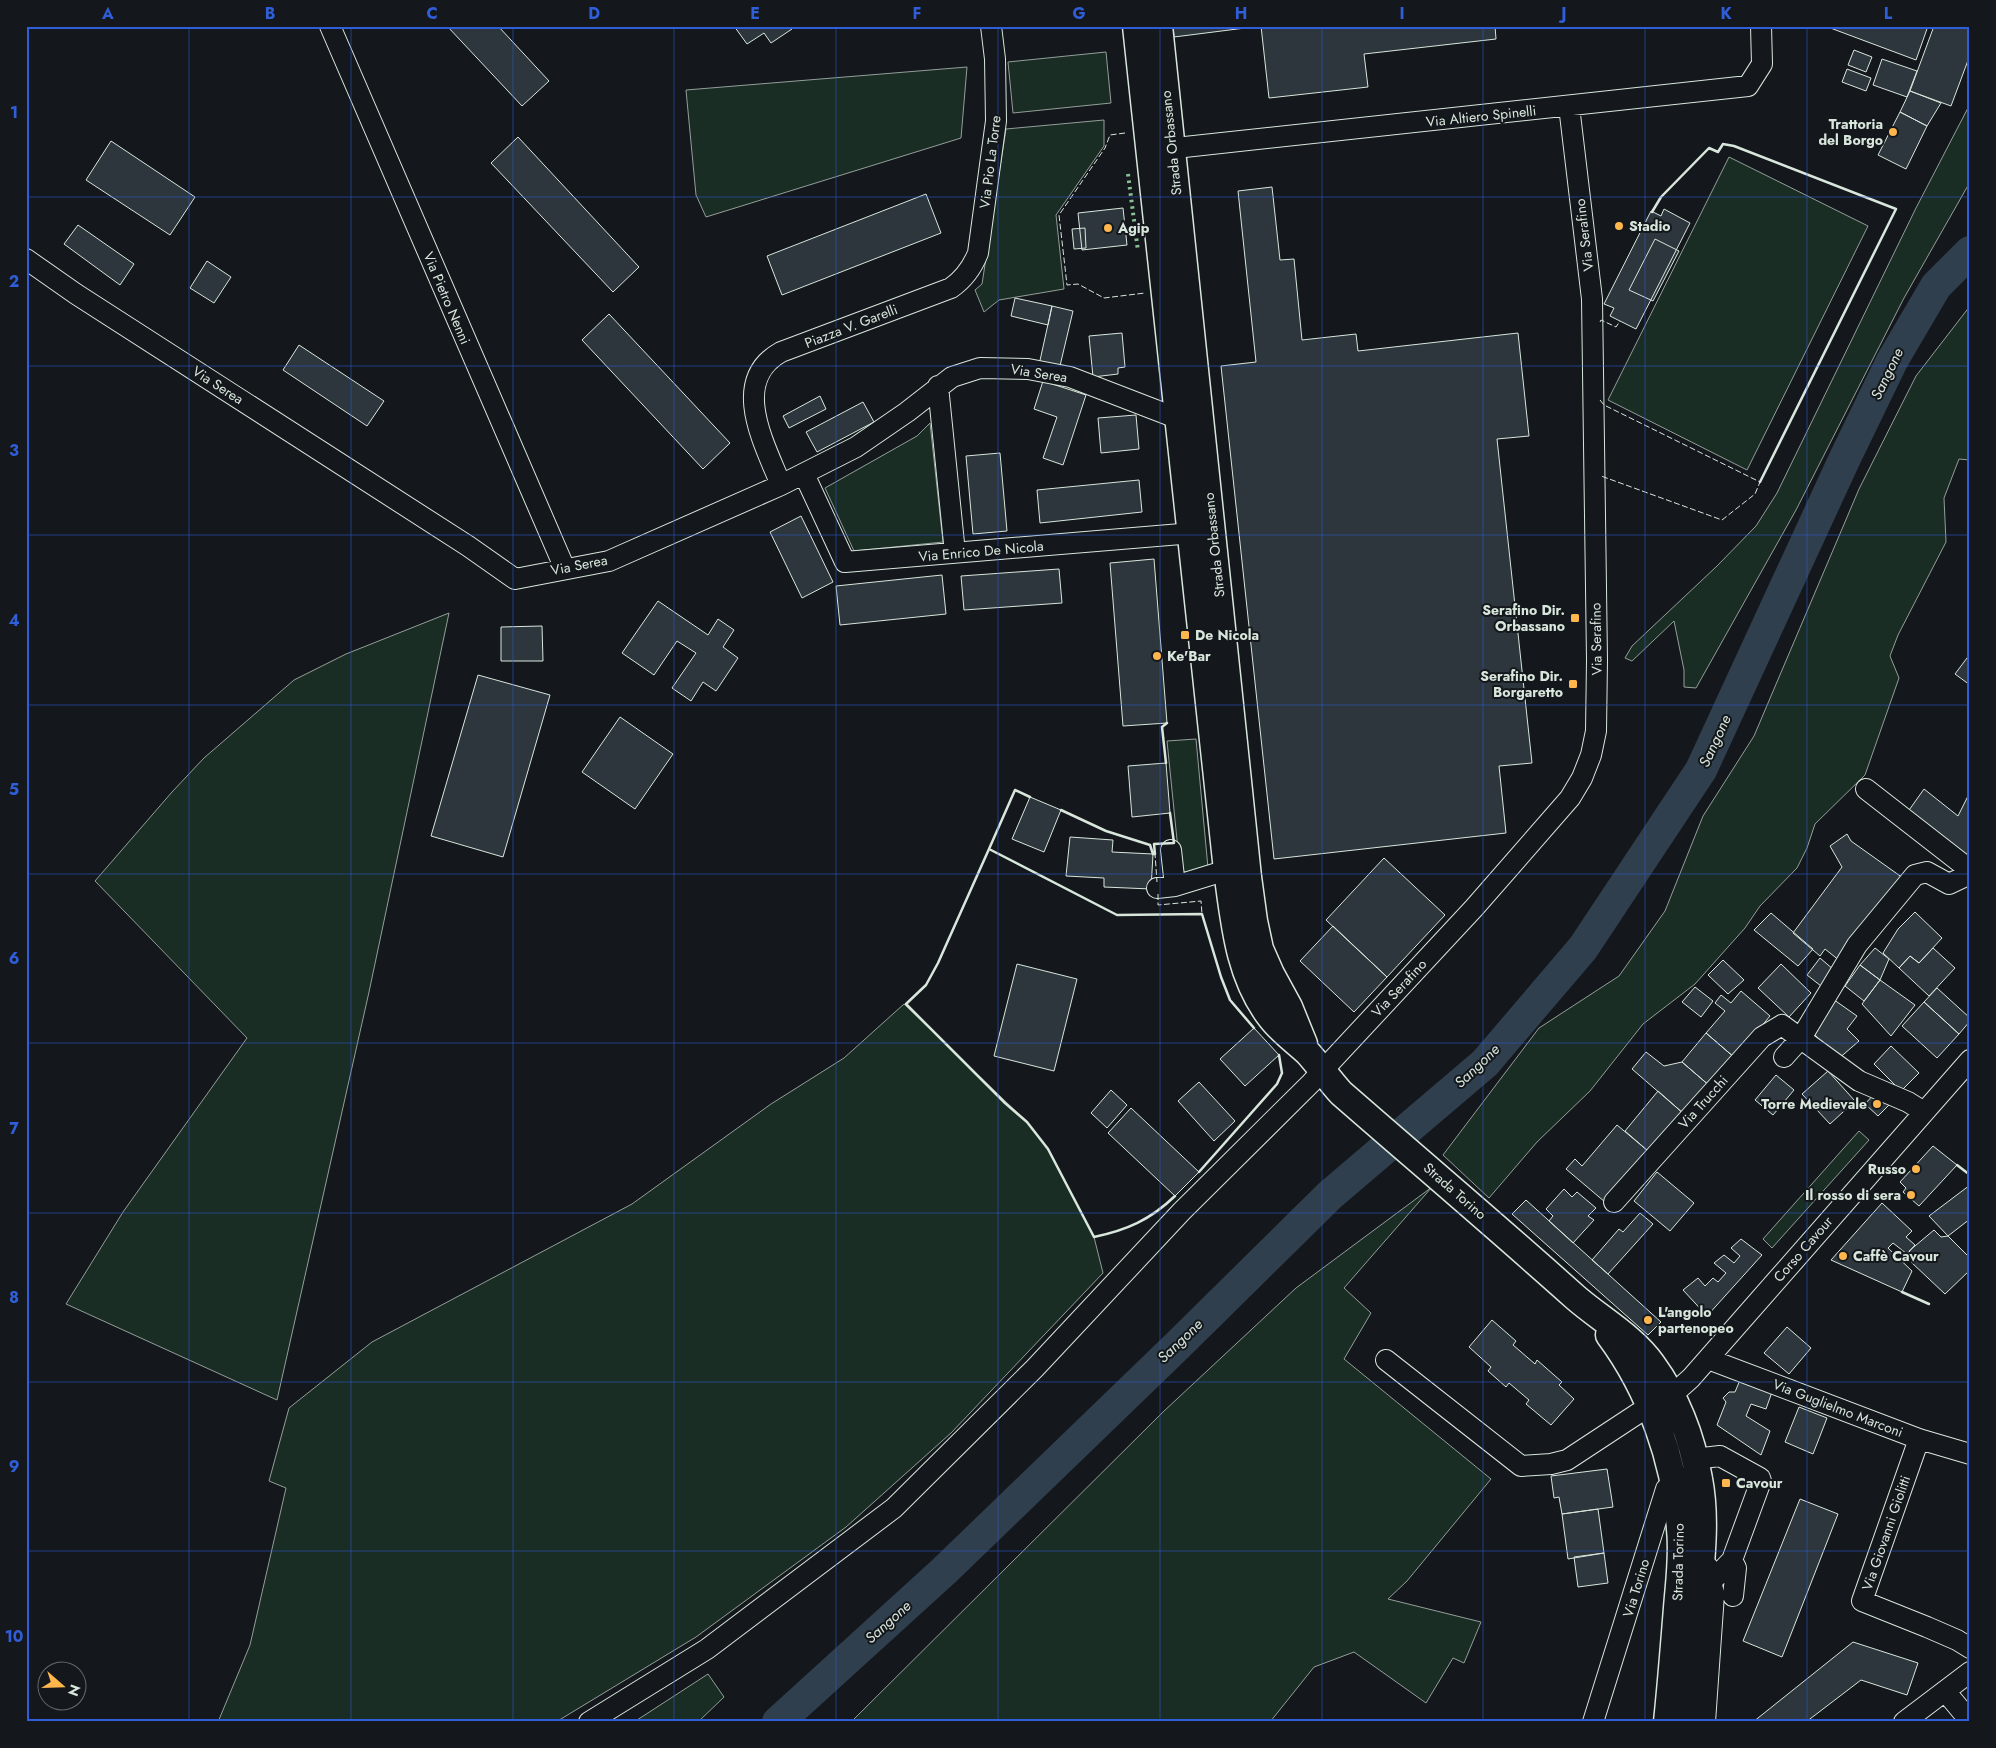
<svg xmlns="http://www.w3.org/2000/svg" width="1996" height="1748" font-family="Jost,sans-serif">
  <style>
    .green { fill: #1a2d24; stroke: #939e99 }
    .lines { fill: none; stroke-linecap: round; stroke-linejoin: round }
    .river { stroke: #2f3f4d; stroke-width: 32 }
    .building { fill: #2c363c; stroke: #d8e6dc }
    .minor-casing { stroke: #d8e6dc; stroke-width: 22 }
    .major-casing { stroke: #d8e6dc; stroke-width: 29 }
    .minor { stroke: #14181c; stroke-width: 20 }
    .major { stroke: #14181c; stroke-width: 26 }
    .hedge { stroke: #8ac095; stroke-width: 4; stroke-dasharray: 2.5 4; stroke-linecap: butt }
    .fence { stroke: #d8e6dc; stroke-width: 1; stroke-dasharray: 6 2.5; stroke-linecap: butt }
    .wall { stroke: #d8e6dc; stroke-width: 2.5 }
    .grid { fill: none; stroke: #305dd8; stroke-width: 1; stroke-opacity: 0.55 }
    .poi-dot { fill: #ffb74d; stroke: #14181c; stroke-width: 2 }
    .labels { text-anchor: middle; dominant-baseline: central; stroke-width: 4; stroke-linejoin: round; paint-order: stroke }
    .street-label { font-size: 14px; fill: #d8e6dc; stroke: #14181c }
    .poi-label { font-size: 14px; font-weight: bold; fill: #d8e6dc; stroke: #14181c; text-anchor: start }
    .water-label { font-size: 15px; font-style: italic; fill: #d8e6dc; stroke: #14181c }
    .neatline { fill: none; stroke: #305dd8; stroke-width: 2 }
    .grid-label { font-size: 16px; text-anchor: middle; font-weight: bold; fill: #305dd8 }
  </style>
  <rect width="100%" height="100%" fill="#14181c"/>
  <!-- green -->
  <path class="green" d="M1106 52 1111 103 1013 113 1008 62Z
    M967 67 961 138 706 217 696 195 686 90Z
    M1970 104V182L1904 298 1796 510 1696 688 1684 687V670L1674 621 1632 661 1625 658 1632 646 1717 566 1756 526 1777 493 1916 208Z
    M1104 120V146L1056 215 1064 289 999 300 984 312 975 290 982 284 1006 129Z
    M1729 157 1868 226 1747 470 1608 400Z
    M1970 306V460L1959 459 1944 498 1946 542 1898 635 1890 656 1899 678 1865 775 1815 824 1807 848 1797 868 1760 906 1745 928 1695 984 1643 1024 1590 1091 1537 1142 1489 1198 1443 1155 1539 1028 1619 976 1665 911 1703 816 1754 736 1859 489 1916 376Z
    M930 423 943 542 854 551 825 488 917 436Z
    M449 613 369 992 277 1400 66 1304 123 1212 247 1038 95 881 172 792 204 758 294 680 346 654Z
    M1196 739 1208 868 1181 879 1167 741Z
    M904 1004 1027 1122 1048 1149 1094 1237 1103 1273 951 1433 846 1527 696 1637 556 1722H218L250 1645 286 1488 269 1481 289 1408 372 1342 632 1204 771 1104 844 1058Z
    M1859 1131 1869 1140 1772 1248 1763 1239Z
    M1432 1187 1344 1288 1371 1313 1344 1359 1491 1479 1407 1581 1388 1599 1481 1622 1464 1663 1453 1658 1426 1703 1354 1652 1314 1667 1270 1722H851L1163 1412 1296 1288Z
    M708 1674 724 1697 698 1722H634Z"/>
  <g class="lines">
    <!-- river -->
    <path class="river" d="M778 1722 944 1571 1178 1345 1330 1195 1485 1063 1583 948 1701 770 1844 460 1892 361 1936 286 1970 252"/>
  </g>
  <!-- building -->
  <path class="building" d="M447 26H498L549 81 522 106Z
    M734 26H790L792 29 771 43 764 33 747 44Z
    M1173 26H1495L1496 39 1364 54 1368 87 1269 98 1261 26 1174 37Z
    M1825 26H1928L1916 60Z
    M1934 26H1970V55L1951 106 1910 91Z
    M1854 50 1872 57 1866 72 1848 65Z
    M1882 59 1917 71 1907 97 1873 85Z
    M1847 69 1871 78 1866 91 1842 82Z
    M1910 91 1941 103 1927 126 1900 112Z
    M1900 112 1927 126 1906 169 1878 155Z
    M518 137 639 267 613 292 491 163Z
    M111 141 195 197 170 235 86 180Z
    M1272 187 1280 260 1294 259 1302 340 1356 334 1358 351 1518 333 1529 436 1497 439 1532 763 1499 766 1506 833 1274 859 1221 366 1256 362 1238 191Z
    M926 194 941 233 782 295 767 256Z
    M1123 208 1127 245 1082 250 1078 213Z
    M1664 209 1690 223 1636 329 1610 316 1614 308 1604 304 1651 211 1661 216Z
    M78 225 134 264 120 285 64 244Z
    M1085 228 1086 248 1074 249 1072 229Z
    M1655 239 1679 251 1653 301 1629 290Z
    M207 261 231 277 214 303 190 288Z
    M1015 298 1052 306 1048 325 1011 316Z
    M1052 306 1073 311 1059 370 1039 365Z
    M609 314 730 443 703 469 582 340Z
    M1122 333 1125 367 1118 368V374L1093 377 1089 336Z
    M299 345 384 401 367 426 283 370Z
    M1043 381 1086 395 1063 465 1043 458 1057 417 1034 409Z
    M820 396 826 409 789 428 783 416Z
    M863 402 874 422 817 452 806 432Z
    M1136 415 1139 449 1101 453 1098 418Z
    M1000 453 1007 531 973 534 966 456Z
    M1139 480 1142 512 1040 523 1037 490Z
    M801 516 833 582 802 598 770 532Z
    M1154 559 1167 723 1123 726 1110 563Z
    M1059 569 1062 603 964 610 961 576Z
    M942 575 946 614 840 625 836 586Z
    M658 601 708 635 718 619 734 630 723 647 738 658 716 691 703 682 691 701 672 688 696 653 677 641 654 675 622 653Z
    M542 626 543 661H501V627Z
    M1970 654V685L1955 674Z
    M478 675 550 695 503 857 431 836Z
    M620 717 673 754 635 809 582 772Z
    M1166 763 1170 813 1132 817 1128 766Z
    M1924 789 1958 816 1970 792V859L1907 813Z
    M1030 797 1061 810 1044 852 1012 839Z
    M1847 834 1851 841 1903 878 1840 961 1825 949 1820 956 1793 933 1842 867 1830 846Z
    M1070 837 1113 840 1112 852 1153 854 1151 889 1104 887V878L1066 876Z
    M1384 858 1445 915 1387 977 1326 920Z
    M1915 912 1942 938 1919 963 1910 956 1899 968 1883 953 1898 929Z
    M1771 913 1813 949 1798 966 1754 930Z
    M1333 926 1387 977 1354 1012 1300 961Z
    M1875 948 1889 959 1880 980 1860 965Z
    M1933 948 1955 968 1929 996 1899 968 1910 956 1919 963Z
    M1820 958 1834 970 1821 986 1807 975Z
    M1723 960 1744 980 1728 994 1708 975Z
    M1017 964 1077 979 1054 1071 994 1056Z
    M1781 964 1811 993 1789 1017 1758 988Z
    M1860 965 1880 980 1864 1001 1845 986Z
    M1880 980 1915 1005 1891 1036 1862 1004Z
    M1695 987 1713 1001 1701 1017 1682 1002Z
    M1937 988 1970 1018V1021L1959 1034 1924 1002Z
    M1741 991 1770 1016 1735 1058 1706 1033 1725 1011 1715 1003 1721 995 1731 1003Z
    M1830 997 1857 1016 1847 1029 1859 1041 1837 1060 1810 1029Z
    M1924 1002 1959 1034 1937 1058 1902 1026Z
    M1254 1028 1279 1055 1245 1086 1220 1059Z
    M1706 1033 1735 1058 1711 1087 1682 1062Z
    M1891 1046 1919 1073 1901 1091 1874 1064Z
    M1646 1052 1664 1066 1682 1062 1711 1087 1684 1114 1632 1069Z
    M1828 1071 1855 1101 1830 1124 1802 1094Z
    M1776 1075 1794 1090 1773 1115 1755 1100Z
    M1199 1082 1235 1121 1214 1141 1178 1101Z
    M1111 1090 1127 1105 1107 1128 1091 1113Z
    M1658 1091 1684 1114 1648 1151 1625 1131Z
    M1876 1092 1889 1105 1878 1116 1865 1104Z
    M1131 1108 1199 1172 1175 1196 1108 1133Z
    M1617 1125 1648 1151 1605 1202 1566 1169 1575 1159 1582 1166Z
    M1933 1146 1957 1165 1919 1206 1903 1192 1906 1188 1900 1182Z
    M1657 1172 1694 1203 1670 1231 1634 1201Z
    M1970 1185V1219L1948 1236 1929 1216Z
    M1564 1189 1572 1197 1577 1192 1596 1208 1588 1216 1594 1220 1573 1243 1549 1221 1553 1216 1546 1209Z
    M1526 1200 1661 1322 1648 1335 1512 1214Z
    M1882 1203 1912 1231 1906 1237 1915 1245 1907 1254 1893 1243 1888 1248 1912 1271 1902 1292 1831 1260Z
    M1640 1213 1653 1224 1608 1274 1592 1260 1619 1229 1623 1232Z
    M1934 1230 1941 1237 1948 1236 1970 1258V1270L1945 1294 1911 1262 1915 1257 1909 1251Z
    M1741 1239 1762 1255 1707 1316 1683 1290 1698 1278 1705 1286 1713 1278 1718 1282 1726 1273 1714 1263 1724 1255 1734 1263 1740 1256 1731 1248Z
    M1492 1320 1516 1341 1513 1345 1535 1364 1537 1360 1562 1382 1559 1385 1574 1399 1551 1425 1526 1404 1529 1400 1509 1383 1506 1387 1488 1371 1491 1367 1469 1347Z
    M1787 1327 1811 1348 1789 1374 1764 1353Z
    M1740 1380 1772 1392 1766 1409 1751 1404 1746 1416 1770 1431 1761 1455 1717 1425 1726 1402 1723 1398 1729 1392H1735Z
    M1799 1407 1827 1418 1813 1454 1785 1442Z
    M1607 1469 1613 1507 1562 1514 1559 1497 1554 1498 1551 1476Z
    M1800 1499 1838 1514 1782 1657 1743 1641Z
    M1598 1509 1604 1553 1568 1559 1562 1514Z
    M1604 1553 1608 1583 1578 1587 1574 1557Z
    M1853 1642 1918 1663 1907 1695 1861 1680 1806 1722H1753Z"/>
  <g class="lines">
    <!-- minor casing -->
    <g class="minor-casing">
      <path id="minor" d="M330 26 565 569
        M1157 150 1748 86 1762 64 1761 26
        M26 259 76 294 468 546 515 579 609 561 781 485 856 447 907 412 952 377 980 368 1028 369 1070 377 1179 419 1191 418
        M938 386 955 553
        M804 474 845 562 1205 532
        M781 485C765 445 729 381 781 352L951 288C964 279 972 268 978 253L996 121 995 59 991 26
        M1866 789 1970 870
        M1171 850 1175 886
        M1157 888 1175 886 1227 870
        M1784 1057 1801 1038 1857 945 1915 875 1927 872 1949 884 1970 874
        M1614 1202 1762 1037 1782 1025 1859 1081 1908 1102 1924 1112
        M1708 1359 1919 1439 1970 1454
        M1386 1360 1521 1466 1551 1464 1567 1460 1637 1414 1672 1395 1691 1378 1970 1060
        M1919 1439 1862 1601 1927 1627 1957 1640 1970 1648
        M1694 1459 1720 1456 1760 1478 1761 1481 1732 1560 1712 1581
        M1732 1560 1736 1568 1733 1596
        M1945 1691 1970 1721
        M589 1722 707 1649 894 1508 1035 1368 1182 1211 1311 1083 1474 908 1570 798 1582 778 1591 755 1596 731 1597 660 1592 299 1569 106
        M1593 1722 1666 1489 1677 1479
        M1705 1722 1714 1594 1708 1567
        M1904 1722 1970 1672"/>
    </g>
    <!-- major casing -->
    <g class="major-casing">
      <path id="major" d="M1136 26 1227 870C1234 921 1238 976 1271 1018 1281 1031 1295 1041 1307 1052 1319 1065 1329 1080 1341 1093 1419 1161 1498 1228 1575 1297 1600 1319 1632 1336 1652 1364 1676 1397 1692 1438 1699 1479 1706 1515 1702 1553 1699 1589 1696 1633 1692 1677 1688 1722
        M1159 26 1248 877 1254 921 1260 949 1271 974 1289 1007 1304 1044
        M1609 1335C1650 1390 1675 1461 1680 1529 1683 1555 1679 1582 1677 1608 1674 1646 1671 1684 1667 1722"/>
    </g>
    <!-- minor -->
    <use href="#minor" class="minor"/>
    <!-- major -->
    <use href="#major" class="major"/>
    <!-- hedge -->
    <path class="hedge" d="M1128 174 1138 251"/>
    <!-- fence -->
    <path class="fence" d="M1125 133 1110 135 1105 148 1059 215 1067 285 1078 284 1104 298 1145 293
      M1600 322 1601 320 1616 327 1620 321
      M1600 400 1604 405 1760 482 1755 494 1722 520 1601 476
      M1153 854H1155L1157 882
      M1158 894V905L1201 901 1202 914"/>
    <!-- wall -->
    <path class="wall" d="M1652 212 1661 197 1709 148 1718 152 1723 144 1734 146 1896 209 1760 482
      M1166 763 1162 727 1167 723
      M1061 810 1106 831 1150 845 1153 854H1155L1154 844 1174 843 1170 813
      M989 849 1015 790 1030 797
      M1957 1165 1970 1175
      M1199 1172 1277 1084 1282 1073 1279 1055
      M1175 1196C1150 1220 1127 1230 1094 1237L1048 1149 1027 1122 1005 1103 906 1004 926 985 938 963 989 849 1117 915 1202 914 1221 977 1230 1000 1254 1028
      M1902 1292 1929 1304"/>
  </g>
  <!-- grid -->
  <path class="grid" d="M189 26V1722M351 26V1722M513 26V1722M674 26V1722M836 26V1722M998 26V1722M1160 26V1722M1322 26V1722M1483 26V1722M1645 26V1722M1807 26V1722M26 197H1970M26 366H1970M26 535H1970M26 705H1970M26 874H1970M26 1043H1970M26 1213H1970M26 1382H1970M26 1551H1970"/>
  <!-- markers -->
  <g class="poi-dot">
    <circle cx="1893" cy="132" r="5"/>
    <circle cx="1619" cy="226" r="5"/>
    <circle cx="1108" cy="228" r="5"/>
    <rect x="1570" y="613" width="10" height="10" rx="2.5"/>
    <rect x="1180" y="630" width="10" height="10" rx="2.5"/>
    <circle cx="1157" cy="656" r="5"/>
    <rect x="1568" y="679" width="10" height="10" rx="2.5"/>
    <circle cx="1877" cy="1104" r="5"/>
    <circle cx="1916" cy="1169" r="5"/>
    <circle cx="1911" cy="1195" r="5"/>
    <circle cx="1843" cy="1256" r="5"/>
    <circle cx="1648" cy="1320" r="5"/>
    <rect x="1721" y="1478" width="10" height="10" rx="2.5"/>
  </g>
  <g class="labels">
    <!-- street labels -->
    <g class="street-label">
      <text transform="translate(1481 116) rotate(-6)">Via Altiero Spinelli</text>
      <text transform="translate(1171 143) rotate(-96)">Strada Orbassano</text>
      <text transform="translate(990 162) rotate(-83)">Via Pio La Torre</text>
      <text transform="translate(1584 235) rotate(-97)">Via Serafino</text>
      <text transform="translate(447 298) rotate(67)">Via Pietro Nenni</text>
      <text transform="translate(851 326) rotate(-21)">Piazza V. Garelli</text>
      <text transform="translate(1039 373) rotate(9)">Via Serea</text>
      <text transform="translate(218 385) rotate(33)">Via Serea</text>
      <text transform="translate(1214 545) rotate(-96)">Strada Orbassano</text>
      <text transform="translate(981 551) rotate(-5)">Via Enrico De Nicola</text>
      <text transform="translate(579 565) rotate(-11)">Via Serea</text>
      <text transform="translate(1596 639) rotate(-91)">Via Serafino</text>
      <text transform="translate(1399 988) rotate(-47)">Via Serafino</text>
      <text transform="translate(1703 1102) rotate(-48)">Via Trucchi</text>
      <text transform="translate(1455 1191) rotate(41)">Strada Torino</text>
      <text transform="translate(1803 1249) rotate(-49)">Corso Cavour</text>
      <text transform="translate(1838 1408) rotate(21)">Via Guglielmo Marconi</text>
      <text transform="translate(1886 1533) rotate(-71)">Via Giovanni Giolitti</text>
      <text transform="translate(1678 1562) rotate(-89)">Strada Torino</text>
      <text transform="translate(1636 1588) rotate(-73)">Via Torino</text>
    </g>
    <!-- poi labels -->
    <g class="poi-label">
      <text x="1883" y="124" text-anchor="end">Trattoria<tspan x="1883" dy="16">del Borgo</tspan></text>
      <text x="1629" y="226">Stadio</text>
      <text x="1118" y="228">Agip</text>
      <text x="1565" y="610" text-anchor="end">Serafino Dir.<tspan x="1565" dy="16">Orbassano</tspan></text>
      <text x="1195" y="635">De Nicola</text>
      <text x="1167" y="656">Ke'Bar</text>
      <text x="1563" y="676" text-anchor="end">Serafino Dir.<tspan x="1563" dy="16">Borgaretto</tspan></text>
      <text x="1867" y="1104" text-anchor="end">Torre Medievale</text>
      <text x="1906" y="1169" text-anchor="end">Russo</text>
      <text x="1901" y="1195" text-anchor="end">Il rosso di sera</text>
      <text x="1853" y="1256">Caffè Cavour</text>
      <text x="1658" y="1312">L'angolo<tspan x="1658" dy="16">partenopeo</tspan></text>
      <text x="1736" y="1483">Cavour</text>
    </g>
    <!-- water labels -->
    <g class="water-label">
      <text transform="translate(1887 374) rotate(-64)">Sangone</text>
      <text transform="translate(1715 741) rotate(-65)">Sangone</text>
      <text transform="translate(1477 1066) rotate(-44)">Sangone</text>
      <text transform="translate(1180 1341) rotate(-44)">Sangone</text>
      <text transform="translate(888 1622) rotate(-42)">Sangone</text>
    </g>
  </g>
  <!-- border -->
  <rect width="1996" height="1748" fill="none" stroke="#14181c" stroke-width="55"/>
  <!-- north arrow -->
  <g transform="translate(62 1686) rotate(110)"><circle r="24" fill="#14181c" stroke="#626a69"/>
  <path d="M0-4L9 19L0 12L-9 19Z" fill="#ffb74d"/>
  <text y="-8" font-size="14" font-weight="bold" text-anchor="middle" fill="#d8e6dc">N</text>
  </g>
  <rect x="28" y="28" width="1940" height="1692" class="neatline"/>
  <g class="grid-label">
    <text x="108" y="19">A</text>
    <text x="270" y="19">B</text>
    <text x="432" y="19">C</text>
    <text x="594" y="19">D</text>
    <text x="755" y="19">E</text>
    <text x="917" y="19">F</text>
    <text x="1079" y="19">G</text>
    <text x="1241" y="19">H</text>
    <text x="1402" y="19">I</text>
    <text x="1564" y="19">J</text>
    <text x="1726" y="19">K</text>
    <text x="1888" y="19">L</text>
    <text x="14" y="118">1</text>
    <text x="14" y="287">2</text>
    <text x="14" y="456">3</text>
    <text x="14" y="626">4</text>
    <text x="14" y="795">5</text>
    <text x="14" y="964">6</text>
    <text x="14" y="1134">7</text>
    <text x="14" y="1303">8</text>
    <text x="14" y="1472">9</text>
    <text x="14" y="1642">10</text>
  </g>
</svg>
